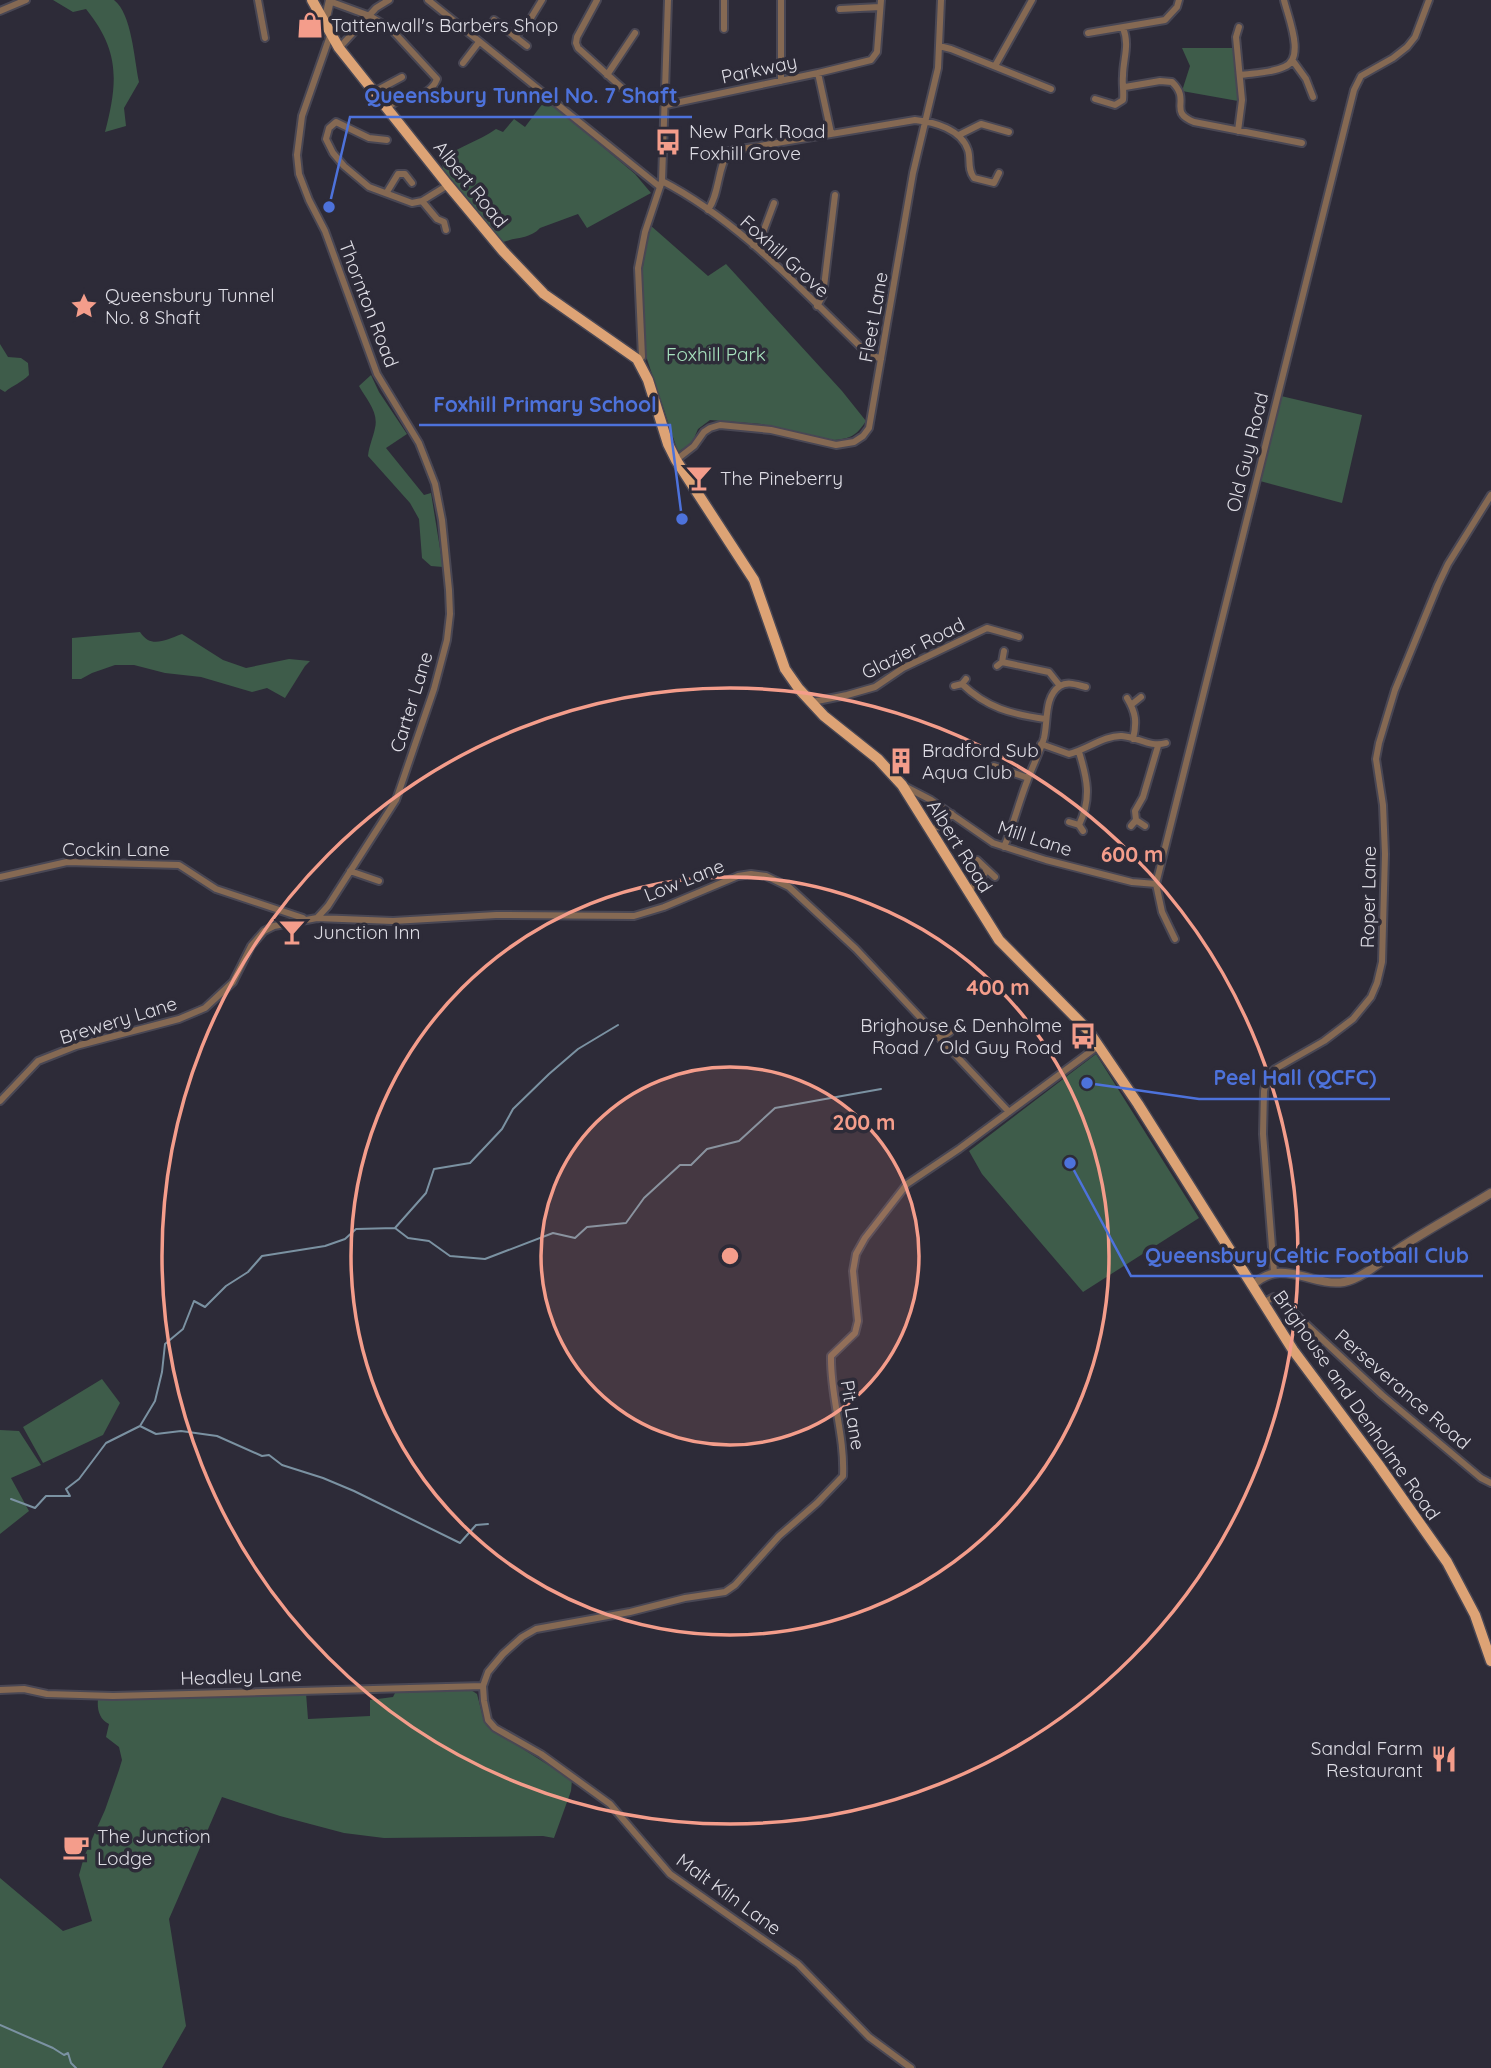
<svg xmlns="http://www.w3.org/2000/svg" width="1491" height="2068" font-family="Quicksand,sans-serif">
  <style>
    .green { fill: #3e5c4a }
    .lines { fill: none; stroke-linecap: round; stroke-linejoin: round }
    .stream { stroke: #7b92a2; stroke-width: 2 }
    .minor-casing { stroke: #494754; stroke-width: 10 }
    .tertiary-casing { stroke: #494754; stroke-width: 11 }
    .primary-casing { stroke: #494754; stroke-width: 13 }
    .minor { stroke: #856953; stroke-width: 6 }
    .tertiary { stroke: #856953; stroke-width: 8 }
    .primary { stroke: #dda375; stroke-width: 10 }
    .ring { fill: none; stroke: #f49d8b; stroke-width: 3.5 }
    .labels { text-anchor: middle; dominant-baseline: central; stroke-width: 7; stroke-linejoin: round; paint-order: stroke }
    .poi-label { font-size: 19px; fill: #dedde5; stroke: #2d2b38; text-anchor: start }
    .street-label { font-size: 19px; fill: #dedde5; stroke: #2d2b38 }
    .park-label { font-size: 19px; fill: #a7e2be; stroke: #2d2b38 }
    .centre { fill: #f49d8b; stroke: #2d2b38; stroke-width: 3.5 }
    .ring-label { font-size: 21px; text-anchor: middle; font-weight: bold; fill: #f49d8b; stroke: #2d2b38; stroke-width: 7; stroke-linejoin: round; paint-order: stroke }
    .leader { fill: none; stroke: #4d72db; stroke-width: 2.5 }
    .callout-dot { fill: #4d72db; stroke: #2d2b38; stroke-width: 2.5 }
    .callout-label { font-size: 21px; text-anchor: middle; font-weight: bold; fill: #4d72db; stroke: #2d2b38; stroke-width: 7; stroke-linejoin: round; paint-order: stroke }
  </style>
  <rect width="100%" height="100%" fill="#2d2b38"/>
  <!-- green -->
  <path class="green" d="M53 0H114C132 14 134 59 139 82L124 108 126 126 105 132C118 82 120 51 86 9L73 12Z
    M1182 48H1234L1238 101 1182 91 1190 66Z
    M546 99 635 174 651 193 587 228 578 214 540 228C530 239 516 237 503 242L443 169 442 162C456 146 478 142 496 129L503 132 514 119 525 127Z
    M650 225 708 276 726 264 842 391 866 421C857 435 850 439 834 440L761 424 710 420 698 429 692 443 678 452 645 353 642 272Z
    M0 344 8 357 21 358 28 363 29 375C21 383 13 385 5 392L0 389Z
    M371 375 379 392 407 434 386 448 424 495 431 493 443 567 431 566 422 558 419 519 410 503 368 456C369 446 373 438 375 428 379 412 366 399 359 386Z
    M1281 396 1362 415 1342 503 1260 481Z
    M140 632C151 649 165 640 182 634L223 660 246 668 289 659 310 661 305 666 285 698 267 688 252 692 201 677 165 673 134 665H115L92 673 81 679H72V638Z
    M1096 1054 1199 1218 1083 1292 982 1174 969 1151Z
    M102 1379 120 1403 103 1435 43 1463 23 1427Z
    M0 1430 19 1431 41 1465 11 1478 29 1511 0 1534Z
    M471 1690 477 1694 484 1721 488 1727 572 1780 571 1791 554 1838 543 1836 384 1838 344 1833 280 1816 222 1797 169 1919 186 2026 162 2068H0V1878L63 1931 92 1921 79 1875 84 1857 105 1810 119 1770 122 1760 119 1747 106 1737 109 1724C99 1719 97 1709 98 1699L306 1693 308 1719 370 1716V1700L393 1697 395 1693Z"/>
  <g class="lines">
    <!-- stream -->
    <path class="stream" d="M395 1228 408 1238 429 1241 450 1256 485 1259 553 1233 575 1238 587 1227 626 1223 644 1198 680 1165H691L707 1149 739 1141 775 1108 881 1089
      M140 1426 156 1434 181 1431 217 1436 262 1456 269 1455 282 1465 323 1478 354 1491 460 1543 476 1525 488 1524
      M11 1499 35 1508 46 1496H70L66 1489 79 1479 106 1443 140 1426 155 1401 162 1372 165 1344 183 1329 194 1301 205 1307 226 1286 248 1272 262 1256 325 1246 345 1239 356 1229 395 1228 426 1193 434 1169 470 1163 502 1129 513 1109 549 1074 578 1049 618 1025
      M0 2025 53 2048 64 2055 68 2053 71 2063 76 2068"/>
    <!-- minor casing -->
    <g class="minor-casing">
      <path id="minor" d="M258 0 265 38
        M428 0 660 187
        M597 0 577 37 576 43 578 48 631 96 665 98
        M329 1 370 16 391 29 437 79C433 90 418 100 406 96L386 108
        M840 9 880 7
        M0 11 26 0
        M494 20 527 46
        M724 29V0
        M1088 33 1165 20 1177 7 1179 0
        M515 37 531 18 542 0
        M939 46 951 49 1051 89
        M339 48 376 8 389 0
        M1293 61 1306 79 1313 97
        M463 63 479 42
        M995 66 1032 0
        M607 75 635 33
        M1240 75C1254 73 1271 73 1284 67 1306 59 1288 17 1284 0
        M781 81V0
        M1125 87 1160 81 1172 82C1192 101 1167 111 1194 122L1302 143
        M374 92 402 77
        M1095 99 1115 105 1123 100C1124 91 1122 84 1123 76 1123 59 1130 45 1123 28
        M666 105 818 73
        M1238 131 1242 100 1236 37 1239 27
        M831 133 818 73 871 60 877 52 881 0
        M959 135 981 124 1009 132
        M387 140 369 138 336 122 329 128 326 139 333 153 344 166 369 187 412 203 422 201 448 185
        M662 181C741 222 803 292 867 353L881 359
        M387 192 398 174H405L412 183
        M422 201 437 219 444 222 446 230
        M708 210C720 193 717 168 729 151L915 120C934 122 961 129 968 150 971 159 967 169 974 178L994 183 999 173
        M753 245 762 235 774 203
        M817 306 823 295 835 195
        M637 359 642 357 638 268 645 232 662 181 668 0
        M676 460 694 446 704 432 710 428 720 425 771 430 836 445 854 442 863 436 869 428 913 173 938 68 941 0
        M1002 662 1049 672 1060 686
        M997 666 1002 662 1004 651
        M962 684C987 708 1011 714 1045 719
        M954 686 962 684 966 679
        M1127 698C1136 713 1137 722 1133 739
        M812 702 847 695 875 687 903 668 987 628 1019 637
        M1131 705 1141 697
        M1041 744 1069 754C1086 750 1105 735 1122 736 1138 737 1150 748 1166 743
        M1079 752C1087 778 1092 798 1079 825
        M994 766 1028 778
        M904 786 931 800 993 843 1046 860 1132 882 1156 884
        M1136 820 1135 811 1143 797 1158 746
        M1069 822 1079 825 1083 831
        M1131 826 1136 820 1145 826
        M930 831 942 824 952 814
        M1004 847C1014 824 1019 801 1028 779 1033 765 1040 752 1044 738 1048 722 1044 696 1060 686 1068 681 1077 685 1086 687
        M977 860 995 877
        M350 871 379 881
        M0 877 67 862 179 865 216 889 303 918
        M968 891 979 881 987 870
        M317 918 393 921 496 915 634 916 664 907 738 876 751 874 766 876 789 887 856 949 1009 1112
        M1175 939 1162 912 1156 884 1354 90 1361 76 1393 58 1407 47 1415 37 1429 0
        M941 1038 950 1032
        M0 1101 38 1061 76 1046 179 1019 205 1008 233 982 251 946 264 931 274 926 317 918 328 906 396 800 434 689 447 640 450 614 449 590 442 520 435 484 419 443 377 374 325 231 309 200 299 174 297 155 302 116 331 33
        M1274 1272 1263 1134 1264 1091 1267 1077 1275 1069 1324 1041 1353 1019 1371 997 1377 983 1382 962 1385 854 1383 805 1376 759 1379 743 1395 690 1438 585 1448 564 1491 495
        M1263 1303 1274 1297 1279 1299 1382 1395 1481 1478 1491 1483
        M0 1690 24 1689 47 1694 113 1696 483 1686
        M911 2068 869 2037 798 1964 670 1874 610 1804 541 1754 495 1728 488 1720 484 1701 483 1686 488 1672 503 1654 522 1637 536 1629 630 1612 685 1598 725 1592 735 1585 779 1536 817 1503 843 1476C845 1435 830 1396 831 1356L855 1333 858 1321 853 1271 856 1254 865 1238 907 1184 959 1149 1098 1046"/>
    </g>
    <!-- tertiary casing -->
    <g class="tertiary-casing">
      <path id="tertiary" d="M325 22 330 0
        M1252 1286C1282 1256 1310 1287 1344 1282 1363 1279 1387 1256 1403 1246 1432 1227 1462 1211 1491 1193"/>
    </g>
    <!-- primary casing -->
    <g class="primary-casing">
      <path id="primary" d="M312 0 339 48 448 185 503 251 544 294 637 359 648 380 668 444 676 460 754 580 785 669 799 689 824 716 878 759 902 785 999 940 1087 1029 1138 1104 1293 1350 1378 1464 1447 1562 1475 1615 1491 1661"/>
    </g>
    <!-- minor -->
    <use href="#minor" class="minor"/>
    <!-- tertiary -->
    <use href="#tertiary" class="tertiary"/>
    <!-- primary -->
    <use href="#primary" class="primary"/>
  </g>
  <!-- distance rings -->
  <circle cx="730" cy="1256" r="189" fill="#f49d8b" fill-opacity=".12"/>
  <g class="ring">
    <circle cx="730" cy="1256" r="189"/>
    <circle cx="730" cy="1256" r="379"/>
    <circle cx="730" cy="1256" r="568"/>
  </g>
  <!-- icons -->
  <defs>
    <g id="shop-bare" transform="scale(2.1)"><path d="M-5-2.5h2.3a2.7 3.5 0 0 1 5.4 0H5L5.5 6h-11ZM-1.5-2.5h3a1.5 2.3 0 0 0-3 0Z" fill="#f49d8b" stroke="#2d2b38" stroke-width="2.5" paint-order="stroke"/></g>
    <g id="bus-bare" transform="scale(2.1)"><path d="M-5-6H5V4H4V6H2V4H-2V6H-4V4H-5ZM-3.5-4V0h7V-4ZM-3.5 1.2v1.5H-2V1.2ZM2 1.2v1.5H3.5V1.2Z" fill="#f49d8b" stroke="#2d2b38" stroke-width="2.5" paint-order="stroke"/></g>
    <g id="sight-bare" transform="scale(2.1)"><path d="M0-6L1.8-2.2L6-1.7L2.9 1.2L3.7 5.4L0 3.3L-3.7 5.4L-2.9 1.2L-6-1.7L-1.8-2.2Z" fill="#f49d8b" stroke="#2d2b38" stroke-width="2.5" paint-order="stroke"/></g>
    <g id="bar-bare" transform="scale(2.1)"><path d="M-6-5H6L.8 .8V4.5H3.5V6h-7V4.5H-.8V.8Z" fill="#f49d8b" stroke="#2d2b38" stroke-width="2.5" paint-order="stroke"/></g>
    <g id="building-bare" transform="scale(2.1)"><path d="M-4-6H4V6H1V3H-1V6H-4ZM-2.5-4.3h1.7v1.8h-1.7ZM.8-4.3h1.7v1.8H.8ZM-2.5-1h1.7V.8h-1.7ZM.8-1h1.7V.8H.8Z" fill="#f49d8b" stroke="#2d2b38" stroke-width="2.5" paint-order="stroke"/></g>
    <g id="restaurant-bare" transform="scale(2.1)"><path d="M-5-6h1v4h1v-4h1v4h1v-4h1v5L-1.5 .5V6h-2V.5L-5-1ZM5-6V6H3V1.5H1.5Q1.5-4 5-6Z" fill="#f49d8b" stroke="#2d2b38" stroke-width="2.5" paint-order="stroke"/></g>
    <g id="cafe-bare" transform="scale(2.1)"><path d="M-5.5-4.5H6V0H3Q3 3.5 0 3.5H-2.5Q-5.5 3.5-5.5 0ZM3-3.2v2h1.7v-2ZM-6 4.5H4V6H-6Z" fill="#f49d8b" stroke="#2d2b38" stroke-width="2.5" paint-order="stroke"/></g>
  </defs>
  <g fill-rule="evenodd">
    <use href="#shop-bare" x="310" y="25"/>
    <use href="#bus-bare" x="668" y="142"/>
    <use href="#sight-bare" x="84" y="306"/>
    <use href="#bar-bare" x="699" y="478"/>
    <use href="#building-bare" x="901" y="761"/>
    <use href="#bar-bare" x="292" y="932"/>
    <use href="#bus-bare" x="1083" y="1036"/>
    <use href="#restaurant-bare" x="1444" y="1759"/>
    <use href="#cafe-bare" x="76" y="1847"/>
  </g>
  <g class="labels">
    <!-- poi labels -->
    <g class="poi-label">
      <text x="331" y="25">Tattenwall's Barbers Shop</text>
      <text x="689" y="131">New Park Road<tspan x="689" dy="22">Foxhill Grove</tspan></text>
      <text x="105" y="295">Queensbury Tunnel<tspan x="105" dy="22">No. 8 Shaft</tspan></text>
      <text x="720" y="478">The Pineberry</text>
      <text x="922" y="750">Bradford Sub<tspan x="922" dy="22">Aqua Club</tspan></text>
      <text x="313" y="932">Junction Inn</text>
      <text x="1062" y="1025" text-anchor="end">Brighouse &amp; Denholme<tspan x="1062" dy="22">Road / Old Guy Road</tspan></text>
      <text x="1423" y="1748" text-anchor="end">Sandal Farm<tspan x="1423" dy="22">Restaurant</tspan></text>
      <text x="97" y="1836">The Junction<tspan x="97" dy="22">Lodge</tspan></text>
    </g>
    <!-- street labels -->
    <g class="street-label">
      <text transform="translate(759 69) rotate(-12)">Parkway</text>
      <text transform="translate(471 184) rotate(51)">Albert Road</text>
      <text transform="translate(785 256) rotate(42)">Foxhill Grove</text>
      <text transform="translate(369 304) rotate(69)">Thornton Road</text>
      <text transform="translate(873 317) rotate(-80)">Fleet Lane</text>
      <text transform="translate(1247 452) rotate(-76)">Old Guy Road</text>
      <text transform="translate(913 648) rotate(-27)">Glazier Road</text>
      <text transform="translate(411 702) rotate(-73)">Carter Lane</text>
      <text transform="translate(1035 838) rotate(18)">Mill Lane</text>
      <text transform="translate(960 846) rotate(58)">Albert Road</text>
      <text x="116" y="849">Cockin Lane</text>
      <text transform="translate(684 880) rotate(-22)">Low Lane</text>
      <text transform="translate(1368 897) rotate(-89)">Roper Lane</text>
      <text transform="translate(118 1020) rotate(-17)">Brewery Lane</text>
      <text transform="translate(1403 1389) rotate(41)">Perseverance Road</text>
      <text transform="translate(1357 1405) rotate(55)">Brighouse and Denholme Road</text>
      <text transform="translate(853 1415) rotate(81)">Pit Lane</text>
      <text transform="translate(241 1676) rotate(-2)">Headley Lane</text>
      <text transform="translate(729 1894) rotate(36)">Malt Kiln Lane</text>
    </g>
    <!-- park labels -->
    <g class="park-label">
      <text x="716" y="354">Foxhill Park</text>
    </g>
  </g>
  <circle cx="730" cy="1256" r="10" class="centre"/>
  <g class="ring-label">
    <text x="1132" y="862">600 m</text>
    <text x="998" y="995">400 m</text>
    <text x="864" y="1130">200 m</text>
  </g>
  <!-- callouts -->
  <path class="leader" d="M329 207L350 117H692M682 519L670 425H419M1087 1083L1199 1099H1390M1070 1163L1131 1276H1483"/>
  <g class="callout-dot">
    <circle cx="329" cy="207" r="7"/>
    <circle cx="682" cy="519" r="7"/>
    <circle cx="1087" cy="1083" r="7"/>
    <circle cx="1070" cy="1163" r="7"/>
  </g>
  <g class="callout-label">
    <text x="521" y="103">Queensbury Tunnel No. 7 Shaft</text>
    <text x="545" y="412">Foxhill Primary School</text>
    <text x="1295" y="1085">Peel Hall (QCFC)</text>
    <text x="1307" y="1263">Queensbury Celtic Football Club</text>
  </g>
</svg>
